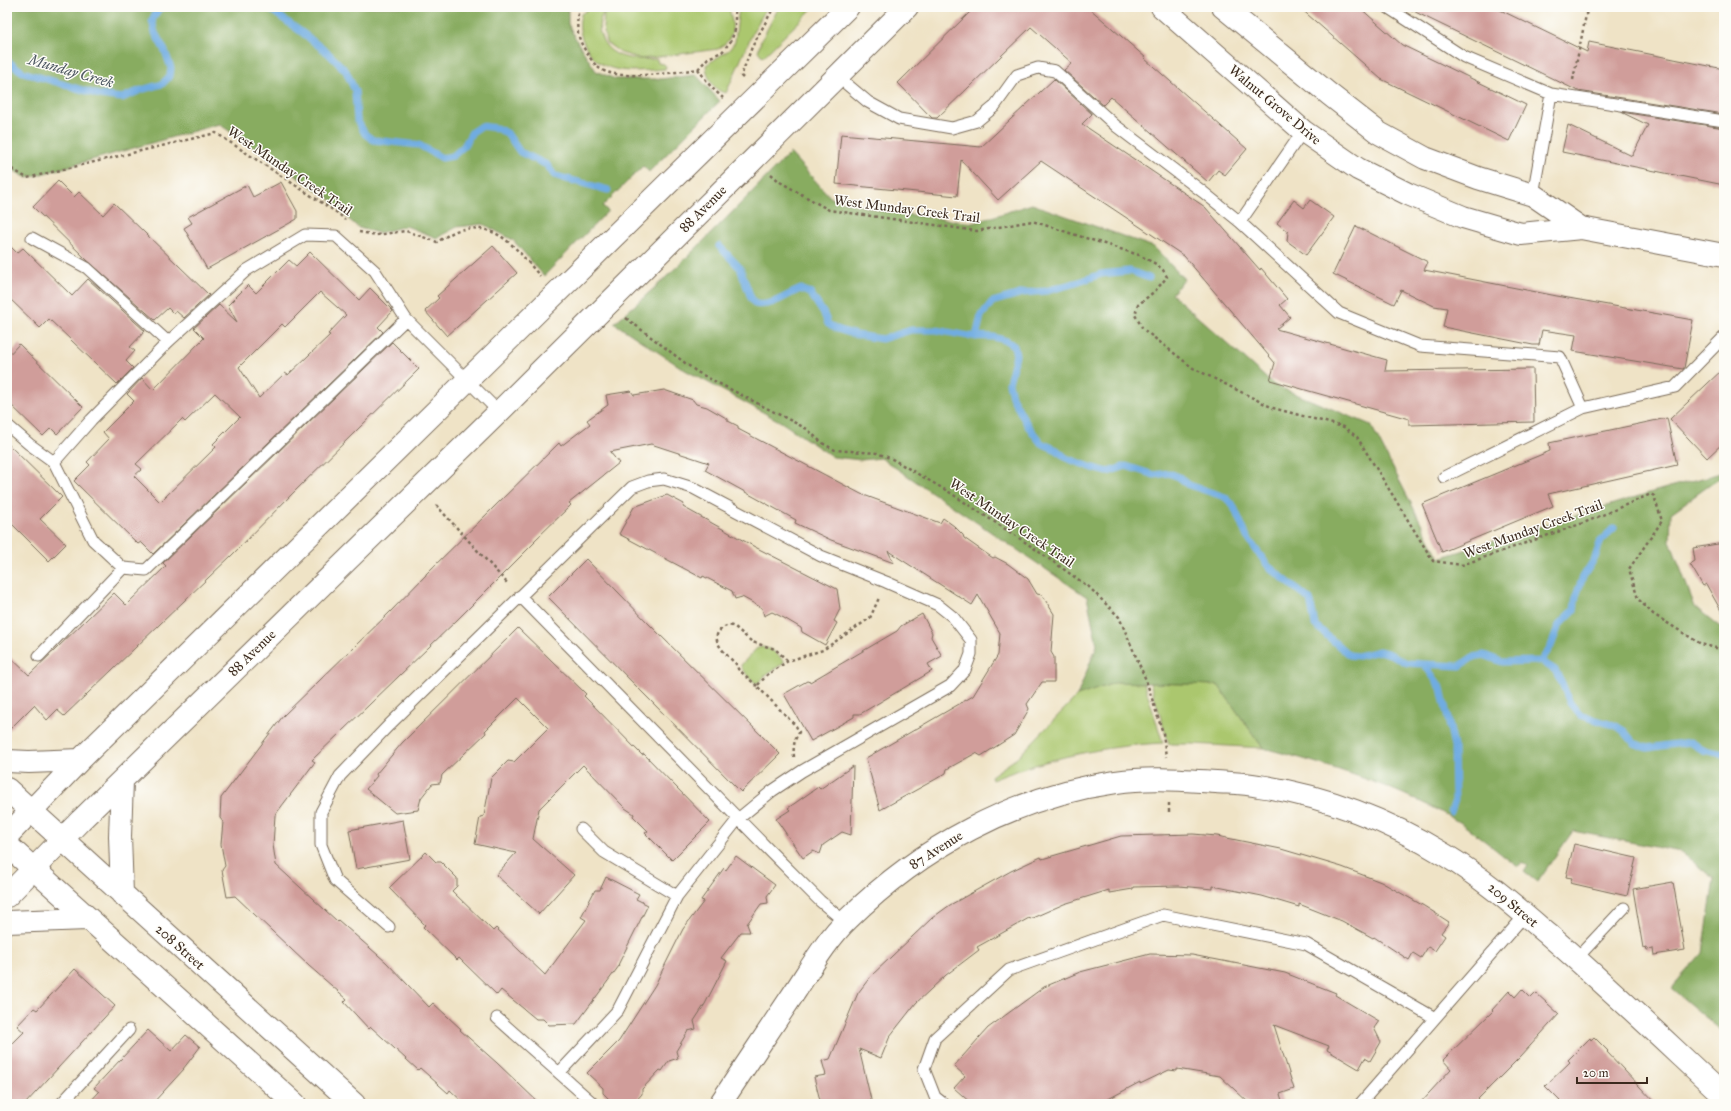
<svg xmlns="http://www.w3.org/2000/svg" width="1731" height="1111" font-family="'IM FELL Great Primer',serif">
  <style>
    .green { fill: #abc76e; stroke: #737846 }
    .forest { fill: #88ac61; stroke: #626b40 }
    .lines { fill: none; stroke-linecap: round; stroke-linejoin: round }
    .stream { stroke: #70ace1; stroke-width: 7 }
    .building { fill: #d09d9a; fill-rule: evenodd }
    .service-casing { stroke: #7a6b59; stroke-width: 13 }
    .tertiary-casing { stroke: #7a6b59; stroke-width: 24 }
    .secondary-casing { stroke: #7a6b59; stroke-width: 24 }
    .path { stroke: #7a6b59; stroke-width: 2.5; stroke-dasharray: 3 3; stroke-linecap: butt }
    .service { stroke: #fff; stroke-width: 11 }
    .tertiary { stroke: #fff; stroke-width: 22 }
    .secondary { stroke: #fff; stroke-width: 22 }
    .labels { text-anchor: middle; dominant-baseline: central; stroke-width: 3; stroke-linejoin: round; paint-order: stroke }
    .street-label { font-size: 14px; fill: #3b2a1e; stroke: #fdfcf7 }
    .water-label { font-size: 15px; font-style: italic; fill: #4e5862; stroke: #fdfcf7 }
  </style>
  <rect width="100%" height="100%" fill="#fdfcf7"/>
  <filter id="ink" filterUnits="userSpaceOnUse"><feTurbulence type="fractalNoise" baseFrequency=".025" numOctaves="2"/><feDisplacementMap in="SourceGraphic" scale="8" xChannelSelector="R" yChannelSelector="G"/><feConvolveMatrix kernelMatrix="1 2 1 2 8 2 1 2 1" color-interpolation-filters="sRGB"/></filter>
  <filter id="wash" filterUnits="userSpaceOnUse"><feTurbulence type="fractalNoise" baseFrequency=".012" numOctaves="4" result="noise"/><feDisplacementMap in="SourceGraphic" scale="16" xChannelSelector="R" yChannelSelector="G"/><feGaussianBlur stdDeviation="0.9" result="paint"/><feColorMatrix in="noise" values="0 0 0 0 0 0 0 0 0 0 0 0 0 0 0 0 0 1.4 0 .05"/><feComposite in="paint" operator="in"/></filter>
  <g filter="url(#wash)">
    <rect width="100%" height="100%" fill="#efe3c6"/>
    <!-- green -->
    <path class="green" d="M592 7H729C733 26 737 37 718 49L641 59 621 53 607 43 603 28 604 12C599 20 598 28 601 36 609 60 636 60 657 59L658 63 664 64 666 66 665 69C637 71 601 77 586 47 580 36 578 26 581 14Z
      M739 7H767L754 30 726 93C713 91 707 78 706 65L729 50 735 42Z
      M779 7H814L763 57 758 51 761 41Z
      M759 646 772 650 784 661V663L767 674 758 683H755L742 669 741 665Z
      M1117 682 1144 683 1163 743C1104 746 1047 758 992 780L991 776 1017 758 1077 696Z
      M1150 683 1218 685 1263 748 1193 744H1169Z"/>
    <!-- forest -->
    <path class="forest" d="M7 7H568V24L578 43 596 71 615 79H660L696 75 720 101 649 172 643 166 603 206 608 211 544 276 513 240 483 224 457 227 437 238 406 226 379 233 359 228 346 217 331 200 219 124 27 178 7 167Z
      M790 153 832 199 882 211 973 223 1032 204 1154 247 1184 279 1172 294 1274 385 1371 425 1439 558 1652 492 1724 472V475L1671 513 1670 541 1695 607 1724 630V1033L1671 988 1703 952 1714 879 1681 852 1573 831 1537 882 1524 872 1528 866 1522 862 1518 867C1499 853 1481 837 1462 824 1403 788 1329 765 1263 748L1218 685 1117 682 1077 696 1097 645 1087 597 881 458 861 460 833 457 781 422 685 370 614 323C677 271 733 211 790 153Z"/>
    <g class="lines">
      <!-- stream -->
      <path class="stream" d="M267 7 304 34 329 54 346 71 355 91 357 120 365 134 373 140 419 145 442 158 453 156 464 146 472 132 481 126 496 128 507 133 520 152 547 165 554 175 563 178 608 190
        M7 61 23 72 99 95 122 98 141 90 162 84 170 76 171 68 165 51 155 33 152 20 158 10 162 7
        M719 246 740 268 751 298 755 304C773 307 785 295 801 289L811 294 824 314 828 324 837 329 856 335 882 339 911 330H936L969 336 994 337 1007 341 1014 346 1016 355 1009 383 1012 397 1028 426 1041 443 1057 450 1066 458 1093 468 1108 472 1126 466 1154 475 1169 473 1179 477 1189 485 1225 497 1233 505 1247 537 1268 566 1310 600 1315 625 1349 655 1358 656 1379 651 1390 654 1407 663 1460 666 1473 657 1484 655 1502 662 1541 661 1555 670 1562 683 1570 703 1580 715 1616 726 1624 731 1634 743 1647 748 1690 742 1703 750 1724 754
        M976 337 981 316 992 302 1023 293 1046 291 1079 282 1101 274 1130 271 1149 278
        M1541 661 1551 646 1559 625 1574 610 1576 596 1583 577 1595 558 1601 540 1614 528
        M1425 665 1441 688 1454 746 1455 800 1451 812"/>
    </g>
    <g id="blocks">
      <!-- building -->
      <path class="building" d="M975 7H1088L1146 58 1145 59 1247 149 1225 175 1218 170 1208 182 1111 97 1103 105 1064 70 1072 63 1031 27 937 118H932L898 83Z
        M1299 7H1359L1402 45 1526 105 1509 141 1381 79Z
        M1405 7H1494L1587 52 1589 42 1724 69V114L1578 91Z
        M1054 79 1092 114 1082 124 1205 207 1260 270 1261 268 1287 299 1280 305 1290 317 1276 329 1387 360 1385 371 1533 369 1534 422 1409 425V419L1270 380 1275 363 1184 256 1041 161 998 200 961 160 957 196 836 184 841 134 981 147Z
        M1621 112 1724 128V185L1562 152 1568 125 1632 156 1648 125Z
        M58 181 74 197 79 192 103 215 114 203 209 295 184 318 176 311 174 314 168 308 155 320 87 260 33 207Z
        M281 182 297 211V219L207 269 184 228 192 223 188 217 247 185 253 197Z
        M1294 200 1304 208 1310 200 1334 217 1306 255 1287 241 1288 232 1277 223Z
        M1356 226 1428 262 1424 270 1557 296 1693 320 1684 368 1683 369 1573 351 1576 335 1542 330 1539 345H1533L1443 327 1447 308 1434 306 1401 290 1394 304 1333 274Z
        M7 243 17 253 23 248 72 296 88 279 145 331 130 347 135 351 126 361 133 368 117 384 49 319 40 328 7 296Z
        M493 246 517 273 447 336 425 311 439 298 437 296Z
        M310 252 359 300 370 288 393 311 378 327 383 332 153 554 141 542 138 544 74 481 90 465 87 462 109 439 103 432 134 401 127 394 142 378 153 390 204 338 194 328 219 305 237 322 228 305 248 285 256 293 289 260 296 266ZM320 292 346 315 328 334 330 335 288 375 285 373 259 398 239 367 282 324 285 327ZM215 393 240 417 213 444 216 447 160 502 134 476 142 469 136 464 182 419 185 422Z
        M392 342 419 369 294 492 232 555 64 716 57 710 47 720 34 705 7 732V654L29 675 114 593 126 605 166 566 163 563Z
        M19 344 83 407 57 434 51 428 43 436 7 401V357Z
        M1724 368V442L1707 458 1670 419Z
        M664 390 693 400 696 404 707 407 728 419V421L738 426V429L861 494 940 523 943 518 954 526 963 535 964 538 981 550 993 558 995 557 1008 564 1028 579 1037 594 1042 595 1054 614 1051 652 1054 657V682H1042L1027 704 1029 709 1014 735 981 756 976 753 947 769 946 773 936 779 880 810 866 758 973 696 998 655 1000 633 978 595 972 605 888 551 894 563 831 540 795 523 796 520 705 470 709 463 651 444 610 452 619 463 569 503 571 505 534 541 535 542 458 619 312 760 315 762 275 815 273 845 276 865 337 921 338 920 386 962 429 1007 433 1003 461 1029 460 1030 497 1063 540 1104H465L450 1090 448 1093 420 1068 418 1070 371 1027 369 1029 344 1002 347 999 309 966 235 896 227 897 222 870 225 866 221 844 223 822 220 818 221 798 283 716 390 612 426 575V574L559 443 561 446 590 424 587 420 608 405 606 395 631 391 634 395Z
        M1667 418 1677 465 1548 494 1553 506 1442 552 1422 504 1550 451 1549 443Z
        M7 443 62 497 40 519 66 544 49 561 7 519Z
        M667 495 684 504 683 507 755 547 837 589 840 609 834 621 837 623 825 645 802 632 801 628 784 618 772 612 764 616 762 608 742 597 735 599 732 591 703 576 702 578 619 534 634 507Z
        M1724 543V616L1706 584 1703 586 1690 564 1695 561 1693 548Z
        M586 559 649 624 780 754 741 792 548 597Z
        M922 614 932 633 931 637 942 656 928 664 932 671 860 714H854V717L811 741 784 694 807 681 810 682 897 631 901 626Z
        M518 628 586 694 584 696 642 755 644 754 710 822 672 860 645 833 648 831 633 816 634 814 625 808 583 765 539 809 533 839 574 875 539 914 496 875 516 853 475 844 480 817 484 816 491 778 508 761 514 762 548 728 518 698 485 731 486 733 442 775 440 783 432 784 421 798 418 810 395 813 366 789 377 776 376 774 402 743Z
        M853 766 851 835 842 832 823 845 820 854 813 851 803 858 776 819 790 810 788 808 818 787 820 789Z
        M403 820 410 859 356 869 349 830Z
        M1193 834 1217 836 1281 849 1342 867 1381 882 1424 906 1449 922 1441 933 1445 936 1435 951 1428 947 1421 958 1413 953 1409 960 1374 937 1373 938 1342 921 1299 904V907L1262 896 1213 886V889L1179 886 1133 887V889L1109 893V890L1064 904 1030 919 1029 918 977 947 979 950 946 975 916 1003 890 1036 881 1058 859 1049 872 1104H821L814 1077 826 1075 822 1061 830 1059 858 993 871 976 932 918 950 905 1011 871 1041 857 1042 859 1121 836Z
        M1574 844 1636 858 1627 896 1570 883 1572 878 1566 877Z
        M426 852 436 862H441L457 878V886L452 891 493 931 496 928 545 975 586 920 581 917 595 890H600L606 877 639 894 636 899 648 905 618 965 619 966 576 1024 549 1025 543 1019H536L501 990 497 995 459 958 457 960 423 927 425 925 389 888Z
        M736 856 775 885 767 896 768 903 761 904 747 924 750 932H741L721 958 727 961 705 1004 694 1021 696 1029 688 1031 676 1051 678 1058 669 1061 662 1071 660 1070 642 1089V1094L633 1104H614L603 1093V1088L587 1073 619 1041 655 985 683 929 704 901 701 900 724 868 726 870Z
        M1673 882 1685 950 1654 955 1653 949 1647 950 1646 947 1643 948 1633 889Z
        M1150 954 1192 955 1285 973 1336 993 1335 995 1379 1021 1374 1028 1381 1042 1370 1061 1365 1058 1359 1069 1327 1050 1329 1046 1274 1025 1294 1089 1280 1094 1283 1104H1250L1220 1076 1177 1069V1071L1169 1070 1140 1084V1082L1099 1104H972L954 1088 965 1076 954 1066 988 1028 1044 987 1080 972Z
        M75 969 115 1006 25 1104H7V1049L24 1032 17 1026 34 1008 37 1010Z
        M1522 989 1531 998 1536 993 1559 1014 1521 1056 1473 1104H1419L1451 1069 1443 1060 1493 1011 1492 1010 1509 991 1515 997Z
        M148 1030 171 1051 186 1035 200 1047 183 1069H184L152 1104H88L99 1092 94 1088Z
        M1594 1037 1608 1051 1607 1052 1656 1104H1563L1545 1086 1570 1062 1568 1060 1590 1038 1591 1040Z"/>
    </g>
  </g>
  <g filter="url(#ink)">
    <use href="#blocks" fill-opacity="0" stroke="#7a6b59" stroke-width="1"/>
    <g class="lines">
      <!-- service casing -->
      <g class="service-casing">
        <path id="service" d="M1387 7 1464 57 1551 94 1724 121
          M837 76 868 102 899 119 952 128 977 121 994 107 1017 75 1038 68 1055 71 1116 126 1203 192 1240 222 1339 313 1420 346 1560 357 1583 408 1675 387 1724 337
          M1533 195 1551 94
          M1240 222 1303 131
          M32 238 87 268 168 342
          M7 425 29 444 54 462 91 420 168 342 247 270 305 235 336 236 375 271 406 319
          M54 462 93 540 123 568
          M1444 477 1583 408
          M520 596 773 854 820 901 845 922
          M39 656 123 568 146 570 406 319 499 412
          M581 829 604 852 677 896
          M389 927 335 880 321 845V812L340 776 389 725 632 487 648 481 664 479 693 488 821 556 886 582 938 605 953 617 971 640V654L965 670 950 686 802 771 772 791 738 819 677 896 618 1010 559 1073
          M1576 959 1624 908
          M497 1018 594 1104
          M61 1104 129 1030
          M944 1104 935 1097 924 1069 935 1038 1009 970 1163 915 1306 944 1435 1018
          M1360 1104 1525 915"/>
      </g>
      <!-- tertiary casing -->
      <g class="tertiary-casing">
        <path id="tertiary" d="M1162 7 1303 131 1358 169 1408 194 1463 217 1521 234 1581 228 1724 255
          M1223 7 1329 94 1379 133 1425 158 1478 178 1533 195 1581 228
          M720 1104C745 1066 771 1028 796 990 811 967 828 938 848 919 921 847 1014 796 1116 782 1149 777 1183 780 1216 782 1230 783 1245 783 1259 786 1325 796 1389 821 1445 855 1483 878 1516 907 1549 935 1609 987 1666 1042 1724 1096"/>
      </g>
      <!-- secondary casing -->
      <g class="secondary-casing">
        <path id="secondary" d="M7 761 29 762 80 760
          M7 789 354 1104
          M7 836 80 760 848 7
          M7 845 295 1104
          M122 894 120 836 122 781
          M7 896 81 820 499 412 907 7
          M7 922 87 919"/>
      </g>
      <!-- path -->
      <path class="path" d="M579 7C576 26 576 37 587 53 590 58 594 64 599 68 616 82 677 72 698 69L711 87 723 98
        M698 69 708 58 722 52 731 41 735 30V7
        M743 78 741 76 752 47 774 7
        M1573 80 1587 10 1579 8V7
        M7 166 27 178 216 133 339 214 345 220
        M771 174 780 182 829 210 977 231 1032 221 1139 255 1156 264 1163 270 1167 277 1156 290 1138 305 1135 315 1143 329 1193 368 1273 408 1344 427 1357 437 1433 561 1462 565 1586 522 1651 494 1654 496 1662 521 1629 569 1638 599 1653 614 1701 644 1724 650
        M359 232 376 235 406 231 437 242C444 238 452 232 459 230 499 221 517 250 540 276
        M626 318 697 372 807 429 822 443 835 450 877 453 892 459 949 492 1025 542 1089 587 1119 617 1146 680 1163 733 1166 757
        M436 505 508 584
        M757 686 738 669 737 665C726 654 702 635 729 625L735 627 752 642 775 649 788 661
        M794 757C793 747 794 740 799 732L796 726 757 686 767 675 788 661 823 650 870 618 879 598
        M1169 812V802"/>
      <!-- service -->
      <use href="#service" class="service"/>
      <!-- tertiary -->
      <use href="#tertiary" class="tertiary"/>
      <!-- secondary -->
      <use href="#secondary" class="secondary"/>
    </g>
  </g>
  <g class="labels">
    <!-- street labels -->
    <g class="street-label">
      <text transform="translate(1275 105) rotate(40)">Walnut Grove Drive</text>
      <text transform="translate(290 171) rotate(34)">West Munday Creek Trail</text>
      <text transform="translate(703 209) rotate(-45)">88 Avenue</text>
      <text transform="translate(907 209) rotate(7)">West Munday Creek Trail</text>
      <text transform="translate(1012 523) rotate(34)">West Munday Creek Trail</text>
      <text transform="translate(1533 529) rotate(-20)">West Munday Creek Trail</text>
      <text transform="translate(252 653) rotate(-44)">88 Avenue</text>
      <text transform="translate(936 850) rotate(-32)">87 Avenue</text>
      <text transform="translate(1513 905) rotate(40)">209 Street</text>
      <text transform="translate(180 947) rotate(42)">208 Street</text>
    </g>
    <!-- water labels -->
    <g class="water-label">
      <text transform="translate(71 71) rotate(16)">Munday Creek</text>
    </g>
  </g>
  <!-- margin -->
  <rect width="1731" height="1111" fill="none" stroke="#fdfcf7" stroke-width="24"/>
  <!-- scale -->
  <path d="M1577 1077v6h70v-6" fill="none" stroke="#3b2a1e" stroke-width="2"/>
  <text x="1583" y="1077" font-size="12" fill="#3b2a1e" stroke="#fdfcf7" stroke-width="3" paint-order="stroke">20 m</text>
</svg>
